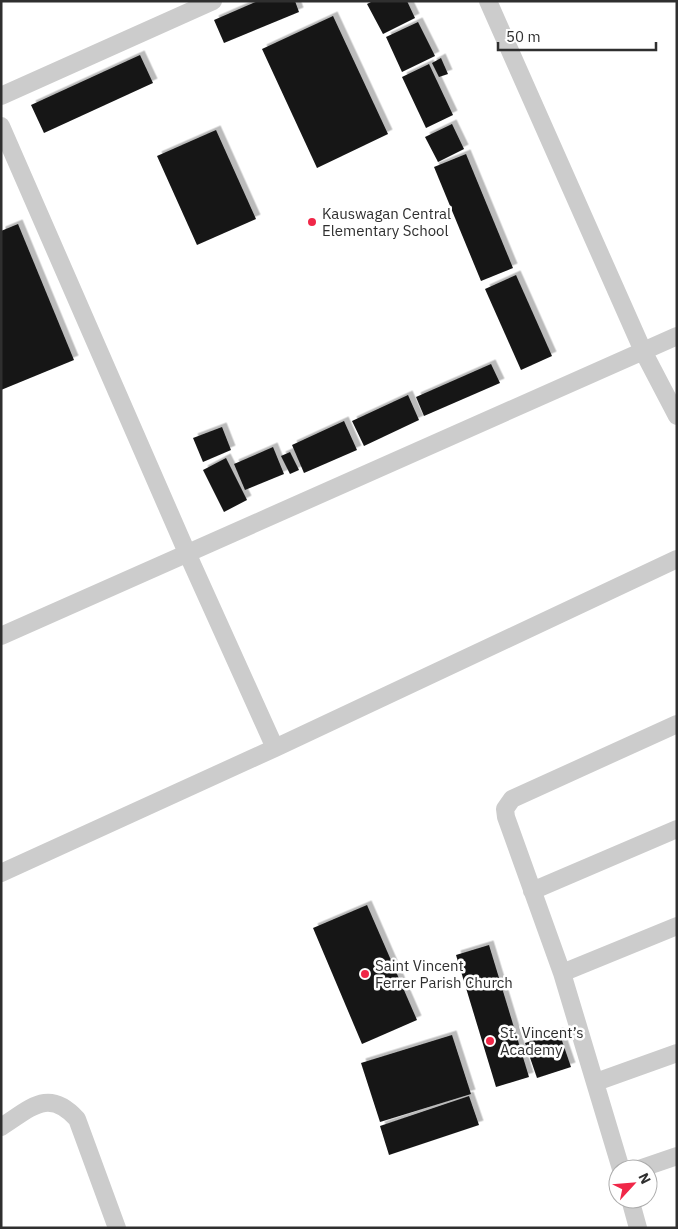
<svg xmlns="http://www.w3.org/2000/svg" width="678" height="1229" font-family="'IBM Plex Sans',sans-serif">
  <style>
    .building { fill: #161616; filter: url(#shadow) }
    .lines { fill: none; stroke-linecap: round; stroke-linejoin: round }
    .minor { stroke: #ccc; stroke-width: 18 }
    .poi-dot { fill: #f02748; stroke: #fff; stroke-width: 2 }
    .labels { text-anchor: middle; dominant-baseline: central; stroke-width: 5; stroke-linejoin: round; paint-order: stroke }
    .poi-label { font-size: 15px; fill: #2f2f2f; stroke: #fff; text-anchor: start }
  </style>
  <defs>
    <filter id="shadow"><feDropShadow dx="4.5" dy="-4.5" stdDeviation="0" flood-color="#0004"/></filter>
  </defs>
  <rect width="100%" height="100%" fill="#fff"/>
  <!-- building -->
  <path class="building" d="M258 1H295L299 12 224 43 214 20Z
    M373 1H407L415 18 383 34 367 4Z
    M333 16 388 134 317 168 262 49Z
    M418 22 435 56 402 72 386 37Z
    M140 55 153 83 44 133 31 105Z
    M441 58 448 74 439 77 432 63Z
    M429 64 453 115 426 128 402 77Z
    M452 124 464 149 438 162 425 137Z
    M216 130 256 219 197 245 157 156Z
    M466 154 513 268 481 281 434 167Z
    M18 224 74 360 1 390V231Z
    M516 275 552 356 521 370 485 289Z
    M491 364 500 383 424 416 416 397Z
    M408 395 419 420 364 446 352 421Z
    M344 421 357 450 304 473 292 445Z
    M222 427 231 450 203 462 193 438Z
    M273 447 284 474 245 490 234 464Z
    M290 452 299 470 290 474 281 456Z
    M226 458 247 500 224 512 203 470Z
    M367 905 417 1020 362 1044 313 928Z
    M489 945 529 1077 496 1087 456 955Z
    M559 1032 571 1067 537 1078 525 1043Z
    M452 1035 471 1094 380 1122 361 1063Z
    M469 1096 479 1125 389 1155 380 1126Z"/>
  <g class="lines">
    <!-- minor -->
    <path class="minor" d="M488 1 643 351 677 416
      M1 96 213 1
      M1 126 188 555 275 748
      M1 636 677 336
      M1 873 275 748 677 559
      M532 891 677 829
      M562 973 677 926
      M596 1082 677 1053
      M1 1127C30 1109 48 1087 77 1119L117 1228
      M621 1169 562 973 506 817 505 809 512 799 677 724
      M639 1169 677 1156
      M630 1199 638 1228"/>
  </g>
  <!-- markers -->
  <g class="poi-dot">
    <circle cx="312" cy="222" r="5"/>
    <circle cx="365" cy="974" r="5"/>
    <circle cx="490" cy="1041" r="5"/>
  </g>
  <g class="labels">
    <!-- poi labels -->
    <g class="poi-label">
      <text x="322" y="213">Kauswagan Central<tspan x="322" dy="17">Elementary School</tspan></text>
      <text x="375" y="965">Saint Vincent<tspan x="375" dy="17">Ferrer Parish Church</tspan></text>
      <text x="500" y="1032">St. Vincent’s<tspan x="500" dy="17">Academy</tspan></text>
    </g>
  </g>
  <!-- border -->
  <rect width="678" height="1229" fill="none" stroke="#2f2f2f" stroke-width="5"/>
  <!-- north arrow -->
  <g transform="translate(633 1184) rotate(64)"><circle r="24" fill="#ffffff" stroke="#acacac"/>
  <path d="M0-4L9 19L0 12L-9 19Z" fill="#f02748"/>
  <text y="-8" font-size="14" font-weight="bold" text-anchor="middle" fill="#2f2f2f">N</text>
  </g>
  <!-- scale -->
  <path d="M498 42v8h158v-8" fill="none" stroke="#2f2f2f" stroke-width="2.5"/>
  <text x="506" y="42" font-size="15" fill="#2f2f2f" stroke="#ffffff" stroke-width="4" paint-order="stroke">50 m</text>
</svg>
